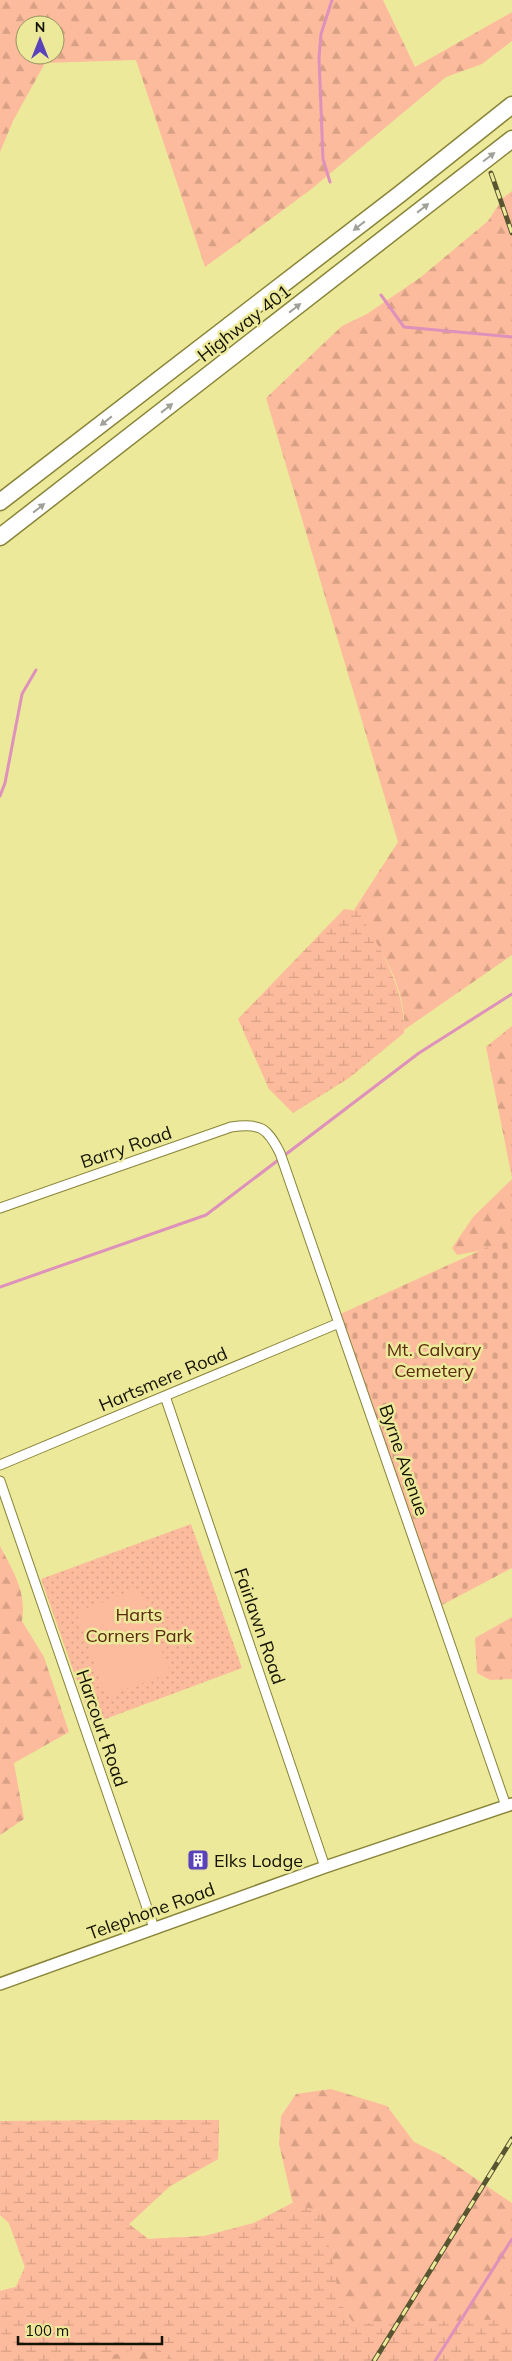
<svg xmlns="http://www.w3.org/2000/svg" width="512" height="2361" font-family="Mulish,sans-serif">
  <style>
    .green { fill: url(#green-dots) }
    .forest { fill: url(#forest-firs); fill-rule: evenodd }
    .wetland { fill: url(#wetland-marsh) }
    .cemetery { fill: url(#cemetery-stones) }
    .pitch { fill: #fdbb9d }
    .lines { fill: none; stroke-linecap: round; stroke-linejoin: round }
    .stream { stroke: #de91bb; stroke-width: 3 }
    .minor-casing { stroke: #888438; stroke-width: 11 }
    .tertiary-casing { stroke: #888438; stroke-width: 14 }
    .motorway-casing { stroke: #888438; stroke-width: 19 }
    .minor { stroke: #fff; stroke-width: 9 }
    .tertiary { stroke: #fff; stroke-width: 11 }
    .motorway { stroke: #fff; stroke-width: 16 }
    .rail-casing { stroke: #585630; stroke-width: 5 }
    .rail { stroke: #ece99b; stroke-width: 3; stroke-dasharray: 9; stroke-linecap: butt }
    .oneway { fill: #a1a199 }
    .labels { text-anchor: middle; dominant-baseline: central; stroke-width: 5; stroke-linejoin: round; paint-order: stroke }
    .street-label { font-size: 18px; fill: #141300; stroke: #ece99b }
    .park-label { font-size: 18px; fill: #5b290e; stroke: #ece99b }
    .poi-label { font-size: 18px; fill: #141300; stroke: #ece99b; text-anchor: start }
  </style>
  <defs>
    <pattern id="green-dots" width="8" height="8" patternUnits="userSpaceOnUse" patternTransform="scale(1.25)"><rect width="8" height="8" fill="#fdbb9d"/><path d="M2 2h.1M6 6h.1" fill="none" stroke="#d8a085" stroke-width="1.8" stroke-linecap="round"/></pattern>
    <pattern id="forest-firs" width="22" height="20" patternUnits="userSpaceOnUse" patternTransform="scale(1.25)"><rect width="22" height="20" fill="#fdbb9d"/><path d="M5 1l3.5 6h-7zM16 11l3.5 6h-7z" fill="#d8a085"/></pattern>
    <pattern id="wetland-marsh" width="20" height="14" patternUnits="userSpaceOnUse" patternTransform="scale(1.25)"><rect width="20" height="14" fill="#fdbb9d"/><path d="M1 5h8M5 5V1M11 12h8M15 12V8" fill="none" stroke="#d8a085"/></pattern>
    <pattern id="cemetery-stones" width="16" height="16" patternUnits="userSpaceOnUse" patternTransform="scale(1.25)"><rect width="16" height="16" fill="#fdbb9d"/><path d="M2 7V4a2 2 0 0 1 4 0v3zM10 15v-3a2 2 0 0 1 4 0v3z" fill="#d8a085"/></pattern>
  </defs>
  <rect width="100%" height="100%" fill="#ece99b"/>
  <!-- green -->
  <path class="green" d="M191 1524 242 1668 92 1724 41 1579Z"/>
  <!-- forest -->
  <path class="forest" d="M0 0H383L415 67 512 12V41L482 64 446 77 309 191 205 267 136 60 45 63 13 121 0 152ZM25 25H55V55H25Z
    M512 191V955L404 1030C407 986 378 944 354 910L398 842 266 398 342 326 367 314 421 277 488 221 503 198Z
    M512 1026V1178L486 1047Z
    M512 1179V1245L457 1255 452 1248 473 1217Z
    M0 1546C13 1571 27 1592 22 1621L44 1657 69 1732 14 1763 24 1819 0 1835Z
    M512 1617V1679L490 1680 477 1673 475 1638Z
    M331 2089 387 2106 414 2142 441 2155 512 2203V2361H0V2291L16 2287 25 2267 9 2223 0 2215V2121L219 2120 218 2159 170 2186 129 2224 148 2239 205 2236 254 2223 293 2204 279 2144 281 2116 296 2094Z"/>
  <!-- wetland -->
  <path class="wetland" d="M344 909 358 911C380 948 406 989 404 1033L349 1078 293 1113 269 1089 238 1019Z
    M219 2120 218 2159 170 2186 129 2224 148 2239 205 2236 254 2223 292 2203 319 2211 335 2268 338 2299 354 2324 512 2319V2361H177L146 2347 104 2357 101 2361H0V2291L16 2287 25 2267 9 2223 0 2215V2121Z"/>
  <!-- cemetery -->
  <path class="cemetery" d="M512 1236V1568L440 1606 336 1316Z"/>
  <!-- pitch -->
  <path class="pitch" d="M139 1589 170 1673 106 1696 76 1612Z"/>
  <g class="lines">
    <!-- stream -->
    <path class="stream" d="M330 182 323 159 319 58 321 34 332 0
      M381 295 404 327 512 337
      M0 796 5 783 22 694 36 670
      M0 1287 206 1215 419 1053 512 994
      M435 2361 512 2239"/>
    <!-- minor casing -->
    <g class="minor-casing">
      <path id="minor" d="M0 1208 231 1127C260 1123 267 1127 280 1153L506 1806
        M165 1396 325 1867
        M0 1465 339 1323
        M0 1481 154 1928"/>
    </g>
    <!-- tertiary casing -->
    <g class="tertiary-casing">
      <path id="tertiary" d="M0 1984 325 1867 512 1804"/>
    </g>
    <!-- motorway casing -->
    <g class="motorway-casing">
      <path id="motorway" d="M0 502 400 194 512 105
        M0 537 512 139"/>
    </g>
    <!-- minor -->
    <use href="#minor" class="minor"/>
    <!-- tertiary -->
    <use href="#tertiary" class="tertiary"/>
    <!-- motorway -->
    <use href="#motorway" class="motorway"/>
    <!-- rail casing -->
    <g class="rail-casing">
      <path id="rail" d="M491 173 512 233
        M374 2361 512 2139"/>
    </g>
    <!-- rail -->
    <use href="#rail" class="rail"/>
  </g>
  <!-- one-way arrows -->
  <defs><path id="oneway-solid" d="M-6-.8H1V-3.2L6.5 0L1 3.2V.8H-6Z" transform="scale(1.25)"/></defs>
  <g class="oneway">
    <use href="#oneway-solid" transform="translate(489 157) rotate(-37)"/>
    <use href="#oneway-solid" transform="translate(423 208) rotate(-38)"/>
    <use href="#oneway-solid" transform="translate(359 226) rotate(142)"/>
    <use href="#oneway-solid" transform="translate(295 308) rotate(-38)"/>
    <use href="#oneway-solid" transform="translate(167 408) rotate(-38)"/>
    <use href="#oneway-solid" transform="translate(106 421) rotate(142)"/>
    <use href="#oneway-solid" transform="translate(39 508) rotate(-38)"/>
  </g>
  <!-- icons -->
  <defs>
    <g id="building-square" transform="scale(1.125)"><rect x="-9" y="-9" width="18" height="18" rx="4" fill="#5942ba" stroke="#ece99b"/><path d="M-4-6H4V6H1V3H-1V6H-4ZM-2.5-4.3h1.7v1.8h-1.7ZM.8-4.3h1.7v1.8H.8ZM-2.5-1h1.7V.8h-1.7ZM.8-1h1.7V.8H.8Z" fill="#fff"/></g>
  </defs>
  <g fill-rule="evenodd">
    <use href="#building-square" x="198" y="1860"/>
  </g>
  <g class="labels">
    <!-- street labels -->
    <g class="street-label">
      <text transform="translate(244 323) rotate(-38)">Highway 401</text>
      <text transform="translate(126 1147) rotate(-19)">Barry Road</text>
      <text transform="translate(163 1379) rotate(-23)">Hartsmere Road</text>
      <text transform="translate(404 1460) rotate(71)">Byrne Avenue</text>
      <text transform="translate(260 1626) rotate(71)">Fairlawn Road</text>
      <text transform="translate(102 1728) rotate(71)">Harcourt Road</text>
      <text transform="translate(151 1911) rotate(-20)">Telephone Road</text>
    </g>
    <!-- park labels -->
    <g class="park-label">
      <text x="434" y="1349">Mt. Calvary<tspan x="434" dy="21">Cemetery</tspan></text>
      <text x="139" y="1614">Harts<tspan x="139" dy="21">Corners Park</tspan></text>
    </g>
    <!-- poi labels -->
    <g class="poi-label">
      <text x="214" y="1860">Elks Lodge</text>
    </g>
  </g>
  <!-- north arrow -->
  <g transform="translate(40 40)"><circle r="24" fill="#ece99b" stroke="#96935d"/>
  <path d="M0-4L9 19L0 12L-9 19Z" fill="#5942ba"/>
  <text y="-8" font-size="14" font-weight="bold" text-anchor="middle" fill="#141300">N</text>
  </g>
  <!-- scale -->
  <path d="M18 2336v8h144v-8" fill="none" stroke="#141300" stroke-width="2.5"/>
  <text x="25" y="2336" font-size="15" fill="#141300" stroke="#ece99b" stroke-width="4" paint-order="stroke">100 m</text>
</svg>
